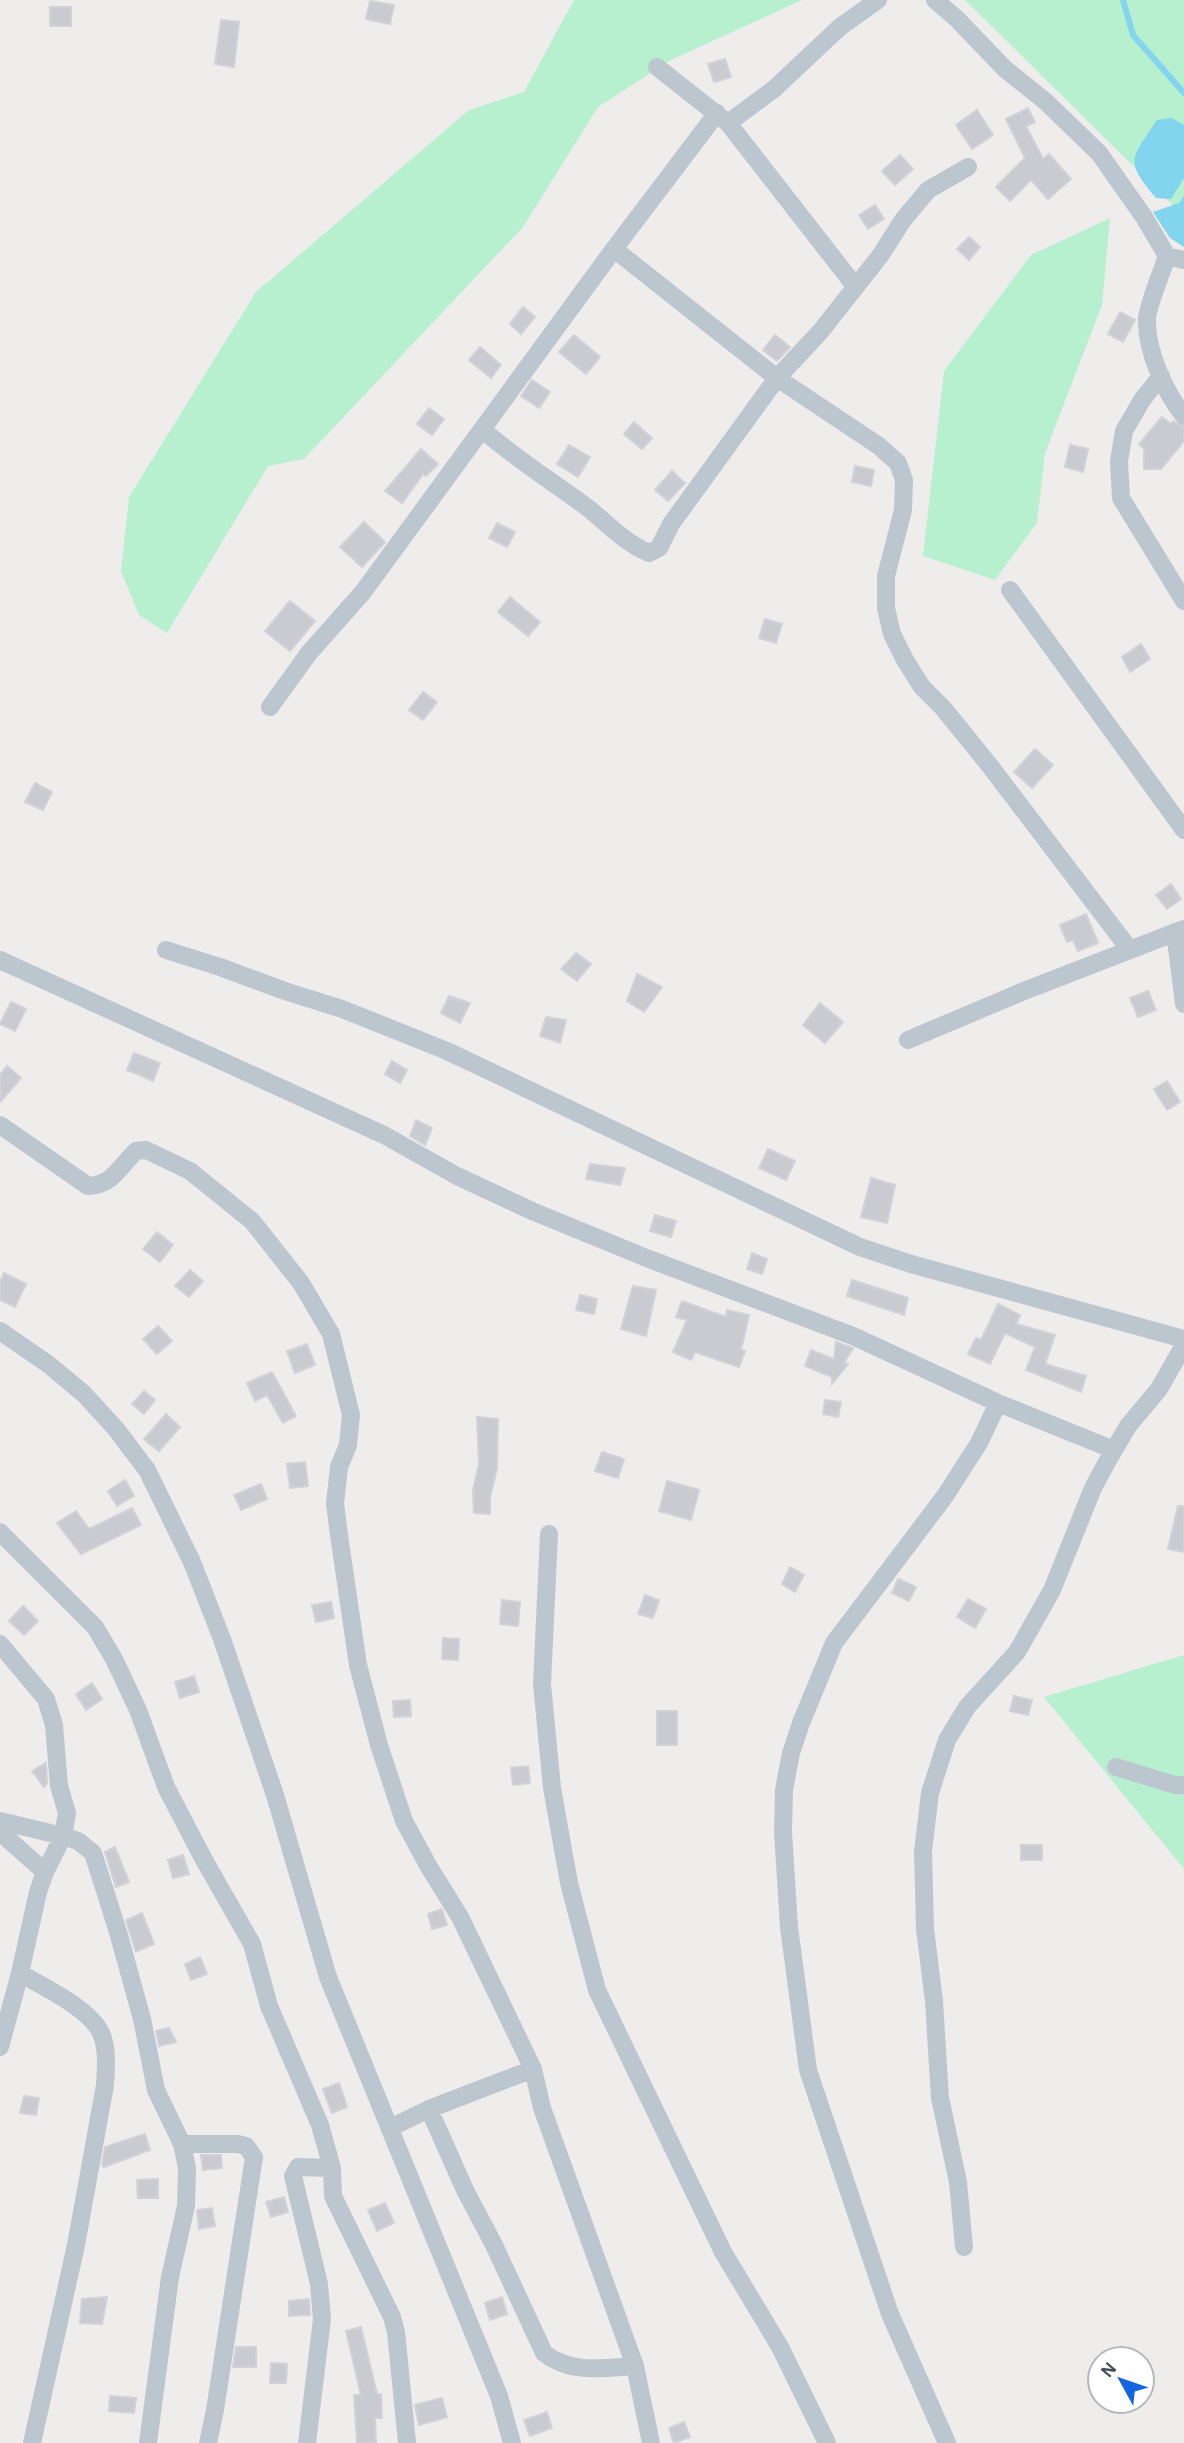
<svg xmlns="http://www.w3.org/2000/svg" width="1184" height="2443" font-family="'Alegreya Sans',sans-serif">
  <style>
    .green { fill: #b7f0cf }
    .water { fill: #83d4ee }
    .lines { fill: none; stroke-linecap: round; stroke-linejoin: round }
    .stream { stroke: #83d4ee; stroke-width: 6 }
    .building { fill: #c9cbd1; stroke: #d0d2d8; stroke-width: 2 }
    .street { stroke: #bcc6cf; stroke-width: 18 }
  </style>
  <rect width="100%" height="100%" fill="#efecec"/>
  <!-- green -->
  <path class="green" d="M574 0H802L671 60 598 107 523 227 304 459 268 466 167 633 139 615 121 571 129 497 256 292 469 110 524 92Z
    M965 0H1184V216Z
    M1110 218 1102 305 1045 453 1037 523 995 580 923 556 944 371 1031 255Z
    M1184 1655V1869L1044 1697Z"/>
  <!-- water -->
  <path class="water" d="M1172 118 1184 125V178L1171 199 1156 198C1124 160 1131 159 1157 120Z
    M1184 196V247L1170 238 1153 212 1179 203Z"/>
  <g class="lines">
    <!-- stream -->
    <path class="stream" d="M1123 0 1133 35 1184 93"/>
  </g>
  <!-- building -->
  <path class="building" d="M370 1 394 5 390 24 366 19Z
    M50 7H71V26H50Z
    M221 20 239 22 234 67 215 64Z
    M725 59 731 77 714 82 708 64Z
    M1028 108 1035 122 1026 126 1043 159 1049 154 1071 179 1048 199 1031 180 1010 201 996 187 1025 158 1006 119Z
    M977 110 993 135 972 149 956 125Z
    M900 155 913 169 895 185 882 171Z
    M875 205 884 219 868 229 859 215Z
    M969 237 980 247 969 260 957 249Z
    M523 307 535 317 521 334 510 324Z
    M1120 312 1135 320 1123 342 1108 334Z
    M574 335 600 357 586 374 559 352Z
    M775 335 790 347 777 361 763 350Z
    M480 347 501 365 491 378 469 360Z
    M532 380 550 392 539 408 521 396Z
    M429 408 444 419 432 435 417 424Z
    M1162 417 1171 424 1173 421 1184 427V441L1161 469H1144V449L1139 444Z
    M634 422 652 438 642 449 624 434Z
    M569 445 590 457 578 477 557 464Z
    M1070 445 1088 449 1083 472 1065 467Z
    M421 449 438 464 426 476 423 474 402 503 385 491Z
    M855 466 874 470 871 486 852 482Z
    M672 471 685 483 668 501 655 490Z
    M364 522 385 542 362 567 340 547Z
    M497 523 515 532 507 547 489 538Z
    M510 597 540 622 528 636 498 612Z
    M290 601 315 621 290 651 265 631Z
    M765 619 782 624 776 643 759 638Z
    M1141 644 1150 659 1130 672 1122 657Z
    M423 692 437 702 423 720 409 710Z
    M1035 749 1053 765 1032 788 1014 772Z
    M35 783 52 792 43 810 25 802Z
    M1171 884 1181 899 1167 909 1156 895Z
    M1086 914 1098 943 1078 951 1073 940 1067 942 1060 925Z
    M576 953 591 964 577 981 561 969Z
    M637 974 662 987 644 1012 627 1001Z
    M1148 991 1156 1010 1138 1017 1130 998Z
    M449 996 470 1003 460 1023 441 1013Z
    M11 1002 26 1009 15 1031 0 1024Z
    M820 1003 843 1022 825 1043 803 1025Z
    M546 1017 566 1020 560 1043 540 1036Z
    M134 1053 160 1063 153 1081 127 1070Z
    M392 1061 407 1070 400 1083 385 1074Z
    M7 1066 21 1078 0 1102V1075Z
    M1167 1081 1180 1102 1167 1110 1154 1089Z
    M416 1120 432 1128 425 1145 410 1136Z
    M768 1149 795 1161 786 1180 759 1168Z
    M590 1164 625 1168 620 1185 586 1179Z
    M871 1178 895 1185 887 1223 861 1217Z
    M655 1215 676 1221 671 1237 650 1231Z
    M157 1232 173 1245 160 1262 143 1249Z
    M752 1253 767 1259 762 1274 747 1269Z
    M190 1270 203 1281 189 1297 175 1286Z
    M4 1273 26 1284 15 1307 0 1300V1282Z
    M852 1280 908 1298 904 1315 847 1296Z
    M633 1286 656 1290 646 1336 621 1329Z
    M580 1295 597 1299 594 1314 576 1310Z
    M682 1301 726 1317 727 1310 749 1315 741 1350 745 1351 739 1367 695 1352 691 1360 673 1352 687 1320 676 1317Z
    M998 1304 1020 1315 1016 1324 1055 1335 1045 1364 1086 1376 1081 1392 1026 1370 1035 1347 1005 1333 990 1364 968 1354 976 1338 981 1340Z
    M158 1326 172 1341 157 1354 143 1339Z
    M836 1342 853 1348 844 1363 848 1364 832 1384V1377L805 1366 811 1350 834 1359Z
    M307 1344 315 1365 295 1373 287 1351Z
    M272 1372 296 1416 283 1423 267 1395 255 1401 247 1383Z
    M144 1391 155 1400 144 1414 132 1404Z
    M825 1400 841 1402 838 1417 823 1414Z
    M166 1414 180 1427 159 1451 144 1439Z
    M477 1417 498 1419 497 1468 490 1497V1514L474 1513 473 1490 479 1464Z
    M602 1452 624 1459 618 1478 595 1471Z
    M305 1462 308 1486 290 1488 287 1464Z
    M125 1480 134 1496 117 1506 108 1491Z
    M667 1481 699 1490 691 1520 659 1511Z
    M261 1484 267 1499 241 1510 234 1495Z
    M1178 1506H1184V1552L1168 1549Z
    M132 1508 141 1525 81 1554 57 1523 76 1511 89 1529Z
    M790 1567 804 1575 795 1592 782 1584Z
    M898 1579 916 1587 909 1601 892 1593Z
    M645 1595 659 1600 653 1618 638 1614Z
    M968 1599 986 1609 975 1628 957 1617Z
    M502 1600 520 1602 518 1626 500 1624Z
    M331 1602 334 1618 316 1622 312 1605Z
    M23 1606 38 1621 24 1635 9 1621Z
    M443 1638 459 1639 458 1660 442 1659Z
    M194 1676 199 1692 180 1698 175 1682Z
    M92 1683 102 1699 86 1710 76 1694Z
    M1014 1696 1032 1700 1028 1715 1010 1711Z
    M410 1700 411 1716 394 1717 393 1701Z
    M657 1711H677V1745H657Z
    M46 1763 47 1783 44 1787 32 1771Z
    M528 1766 530 1783 513 1785 511 1768Z
    M1021 1845H1042V1860H1021Z
    M115 1847 129 1882 116 1887 105 1852Z
    M183 1855 189 1874 173 1878 168 1860Z
    M442 1909 447 1925 432 1929 428 1914Z
    M142 1913 154 1944 136 1952 126 1920Z
    M200 1957 207 1974 191 1980 185 1964Z
    M169 2028 176 2042 159 2046 156 2031Z
    M339 2083 347 2107 332 2113 323 2089Z
    M24 2096 39 2098 36 2115 20 2113Z
    M145 2134 150 2150 104 2167 102 2165 105 2147Z
    M201 2155H221L222 2168 203 2170Z
    M158 2179V2198H138L137 2180Z
    M284 2197 288 2212 271 2217 266 2202Z
    M385 2203 394 2223 377 2231 368 2210Z
    M212 2208 215 2226 199 2229 197 2210Z
    M107 2297 102 2324 80 2323 82 2299Z
    M502 2297 507 2314 490 2320 485 2303Z
    M309 2299 310 2315 289 2316V2301Z
    M361 2327 377 2394H381L382 2418H375L376 2443H357L354 2395H361L346 2331Z
    M236 2347H256V2367H233Z
    M271 2363 287 2364 286 2383H270Z
    M110 2396 136 2398 134 2413 109 2411Z
    M442 2398 447 2417 419 2425 415 2405Z
    M547 2412 552 2428 530 2436 524 2420Z
    M684 2422 690 2437 674 2443 669 2428Z"/>
  <g class="lines">
    <!-- street -->
    <path class="street" d="M935 0 957 19 1005 69 1045 101 1099 153 1144 217 1167 256 1184 260
      M657 67 728 123 855 286
      M728 123 774 89 840 27 878 0
      M614 249 777 378 879 446 898 463 904 480 903 510 886 576V608L892 634 905 660 922 687 943 708 990 766 1130 950
      M1167 256C1162 272 1148 304 1147 319 1146 351 1165 392 1184 416
      M1161 376 1142 400 1124 431 1119 461 1121 498 1184 601
      M483 430C516 459 553 482 588 508 608 524 625 543 649 553L659 548 671 524 777 378 820 332 880 256 903 220 928 190 968 167
      M1010 590 1184 830
      M270 707 309 653 363 592 614 249 717 113
      M1175 932 1184 1004
      M166 950 220 967 285 991 342 1009 447 1051 860 1247 911 1264 1184 1339
      M0 960 384 1135 457 1176 532 1211 649 1259 853 1336 998 1403 1114 1450
      M908 1040 1024 991 1184 929
      M0 1125 88 1186C113 1185 119 1167 136 1151L146 1150 190 1171 252 1221 301 1283 331 1334 351 1415 348 1445 339 1467 335 1503 339 1535 358 1665 379 1745 404 1821 429 1867 460 1917 533 2069 542 2108 635 2366 651 2443
      M0 1331 48 1364 84 1394 116 1429 147 1470 192 1562 222 1639 275 1795 328 1977 499 2396 512 2443
      M0 1532 95 1627 114 1659 138 1710 166 1787 203 1858 252 1944 269 2006 320 2125 332 2168 333 2196 392 2317 396 2332 407 2443
      M549 1534 542 1684 552 1788 569 1883 597 1990 723 2252 780 2347 827 2443
      M0 1644 46 1699 54 1725 59 1786 67 1813 63 1836 45 1872 38 1892 20 1973 0 2047
      M1116 1767 1175 1785H1184
      M0 1821 63 1836 78 1841 93 1853 118 1932 142 2019 156 2090 182 2144 187 2168 186 2206 170 2277 148 2443
      M0 1832 45 1872
      M20 1973C43 1987 87 2007 100 2031 108 2046 106 2069 105 2085L76 2245 32 2443
      M429 2109 465 2190 494 2245 544 2353C570 2374 603 2368 635 2366
      M390 2128 429 2109 533 2069
      M182 2144H238L246 2146 254 2157 215 2410 208 2443
      M964 2247 958 2182 940 2098 934 2001 925 1929 923 1851 930 1793 947 1740 967 1707 1017 1652 1052 1590 1093 1488 1107 1462 1128 1426 1159 1389 1184 1345
      M307 2443 322 2319 319 2284 293 2176 298 2167 332 2168
      M947 2443 890 2314 808 2070 789 1927 783 1832 784 1790 791 1753 801 1723 834 1643 945 1496 979 1443 998 1403"/>
  </g>
  <!-- north arrow -->
  <g transform="translate(1121 2380) rotate(310)"><circle r="33" fill="#ffffff" stroke="#b4b9bd" stroke-width="2"/>
  <path d="M0-5L12 26L0 18L-12 26Z" fill="#1365e2"/>
  <text y="-10" font-size="19" font-weight="bold" text-anchor="middle" fill="#444f5a">N</text>
  </g>
</svg>
